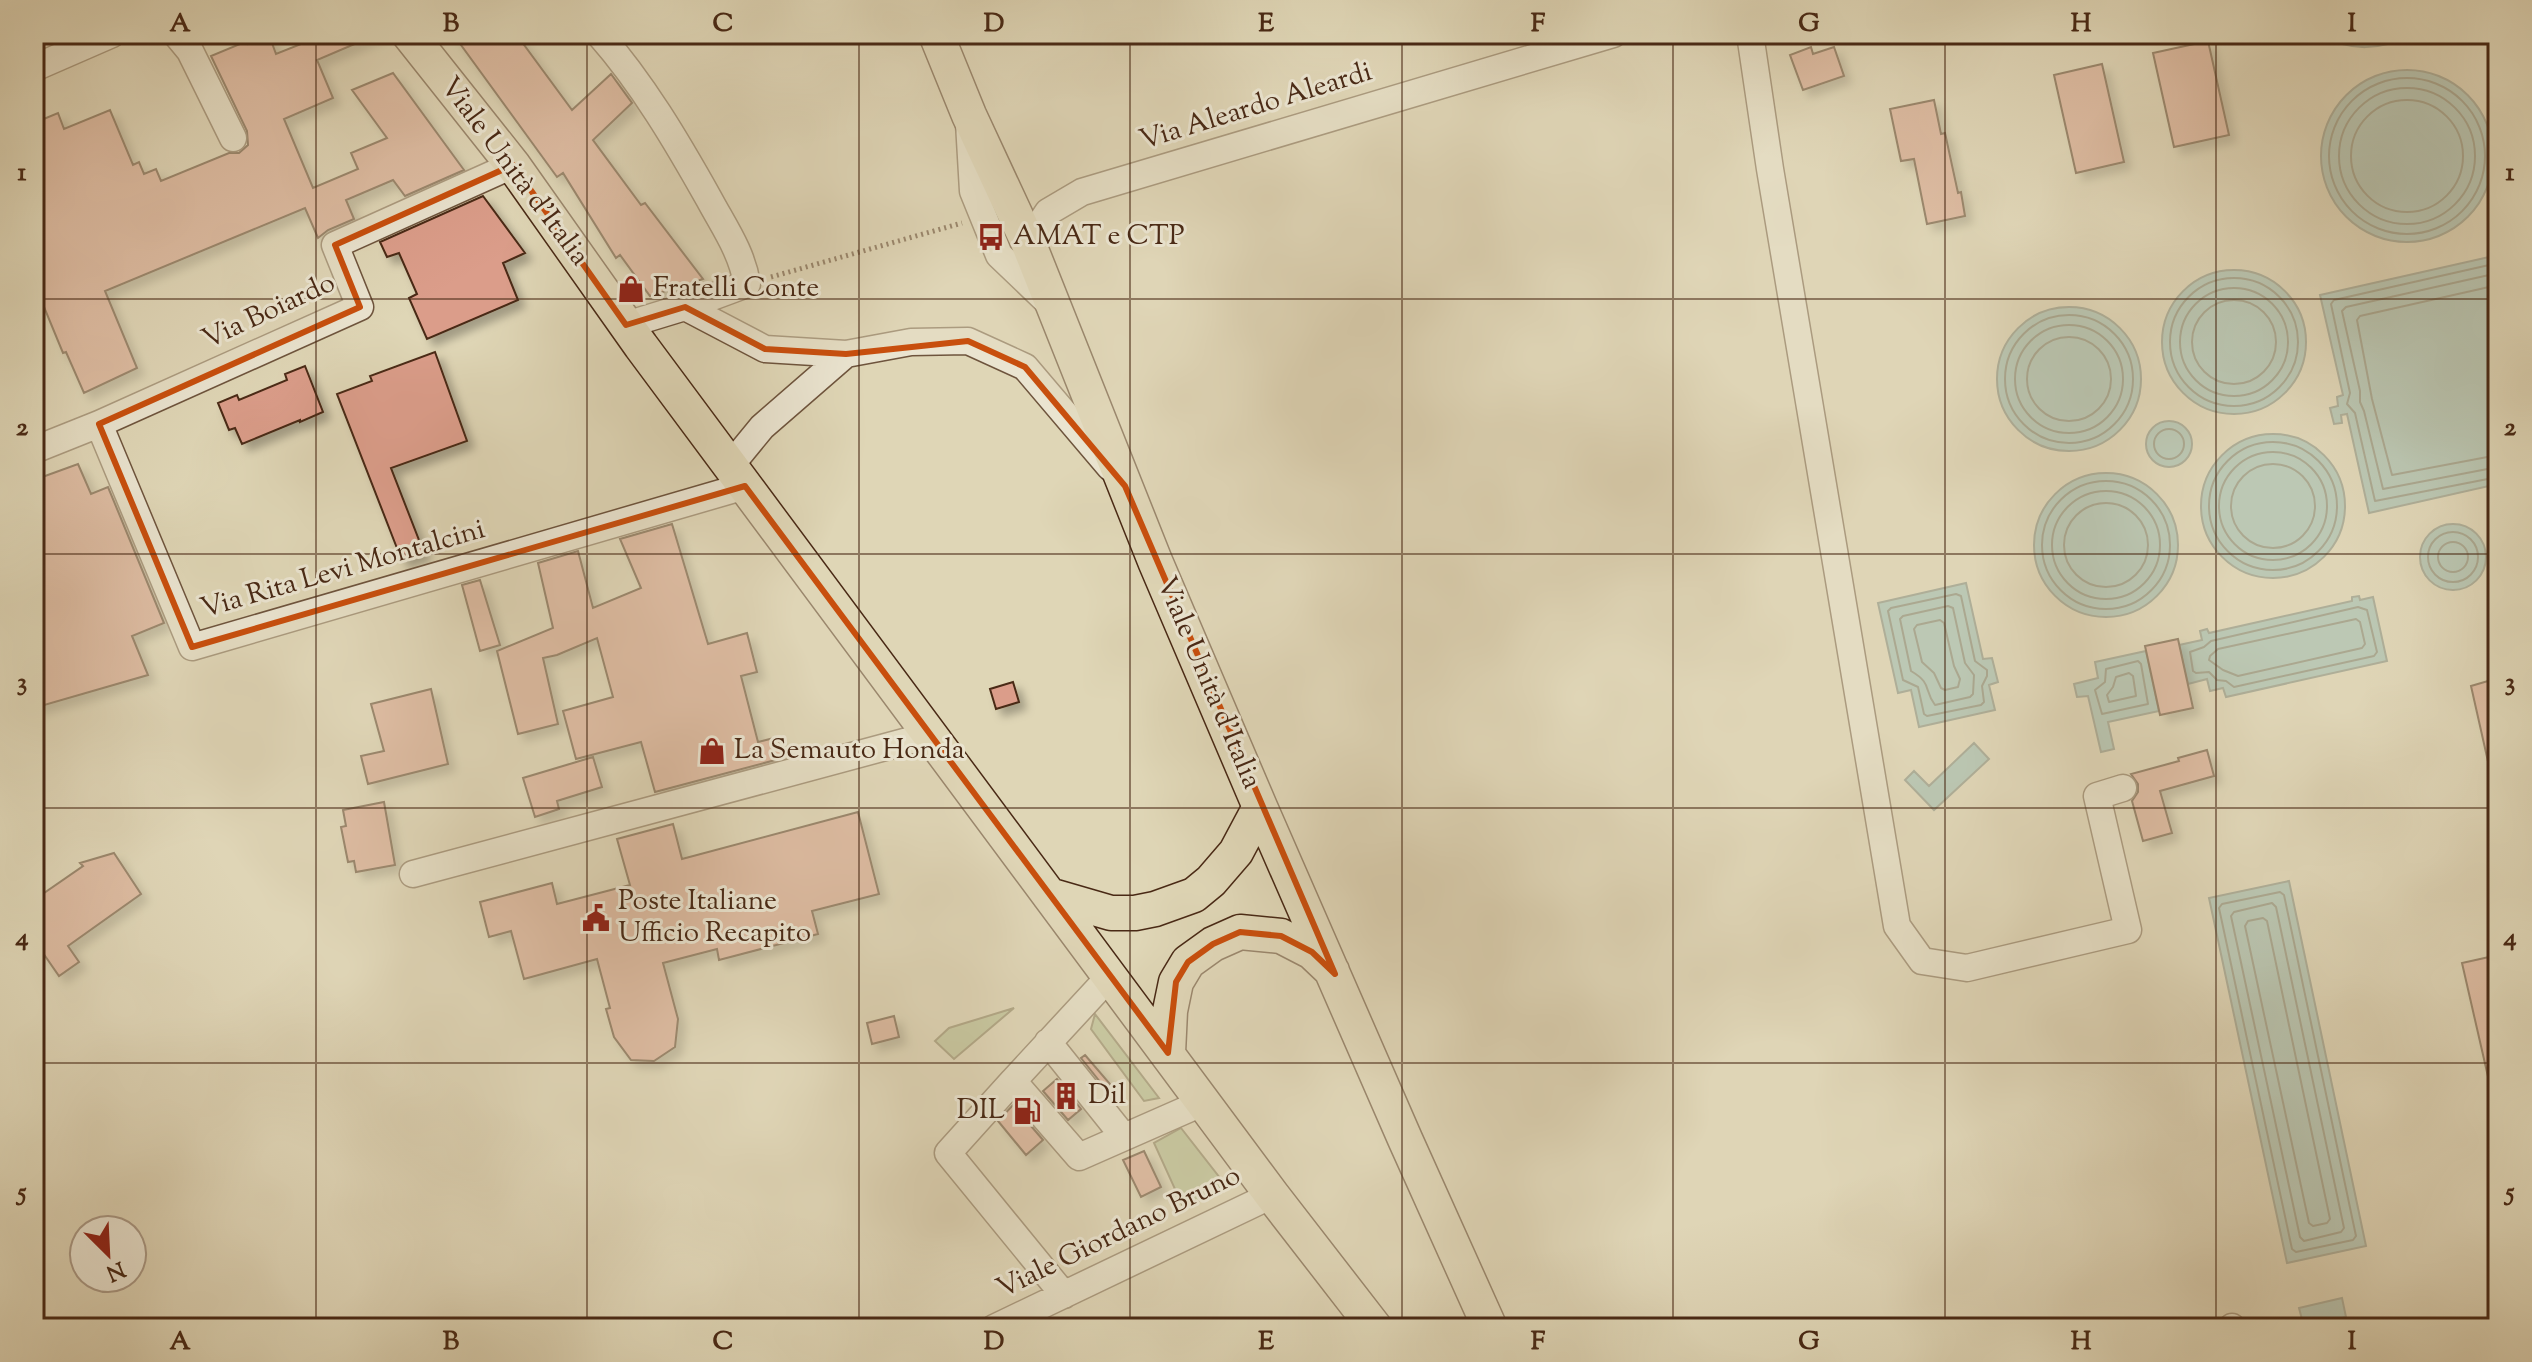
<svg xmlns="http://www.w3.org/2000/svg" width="2532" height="1362" font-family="'Sorts Mill Goudy',serif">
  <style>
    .green { fill: #b2bd8d; stroke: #7e7351; stroke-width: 2 }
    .water { fill: #93b9b1; stroke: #757f73; stroke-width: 2 }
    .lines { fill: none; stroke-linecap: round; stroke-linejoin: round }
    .shore { stroke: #6e7163; stroke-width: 2 }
    .building { fill: #db9d8a; stroke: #492915; stroke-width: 2; filter: url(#shadow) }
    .minor-casing { stroke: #6e543d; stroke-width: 29 }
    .major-casing { stroke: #492915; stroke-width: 37 }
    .path { stroke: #492915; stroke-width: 5; stroke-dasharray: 2 4; stroke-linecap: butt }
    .minor { stroke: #eae4d0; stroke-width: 26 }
    .major { stroke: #dfd6b6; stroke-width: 34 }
    .marked { fill: none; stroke: #c84f0e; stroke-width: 6; stroke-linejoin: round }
    .grid { fill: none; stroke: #492915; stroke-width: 2; stroke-opacity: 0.55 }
    .labels { text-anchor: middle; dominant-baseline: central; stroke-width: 6; stroke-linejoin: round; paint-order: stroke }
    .street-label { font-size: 28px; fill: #492915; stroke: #eae4d0 }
    .poi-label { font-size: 28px; fill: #492915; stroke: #eae4d0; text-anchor: start }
    .neatline { fill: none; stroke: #492915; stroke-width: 3 }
    .grid-label { font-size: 26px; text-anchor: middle; font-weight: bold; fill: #492915 }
  </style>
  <defs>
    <filter id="shadow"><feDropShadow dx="7" dy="7" stdDeviation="4" flood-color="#0004"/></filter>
  </defs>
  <rect width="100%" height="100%" fill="#dfd6b6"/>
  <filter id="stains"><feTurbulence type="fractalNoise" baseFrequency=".0025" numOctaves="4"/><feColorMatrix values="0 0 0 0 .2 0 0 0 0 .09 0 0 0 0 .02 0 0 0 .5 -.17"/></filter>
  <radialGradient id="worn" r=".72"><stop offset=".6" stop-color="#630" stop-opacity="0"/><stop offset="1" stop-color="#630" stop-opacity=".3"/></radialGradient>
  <!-- green -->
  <path class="green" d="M1014 1008 954 1059 935 1041 949 1028Z
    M1095 1014 1159 1098 1144 1101 1091 1029Z
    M1181 1128 1227 1187 1184 1209 1154 1143Z"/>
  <!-- water -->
  <path class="water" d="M2319 34H2412C2382 51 2349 52 2319 34Z
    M2321 156a86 86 0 1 1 172 0a86 86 0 1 1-172 0Z
    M2498 255V484L2369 513 2347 414 2341 415 2342 423 2334 424 2330 408 2338 406 2337 397 2343 395 2320 295Z
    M2162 342a72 72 0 1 1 144 0a72 72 0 1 1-144 0Z
    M1997 379a72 72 0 1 1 144 0a72 72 0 1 1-144 0Z
    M2146 444a23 23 0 1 1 46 0a23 23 0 1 1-46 0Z
    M2201 506a72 72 0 1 1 144 0a72 72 0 1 1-144 0Z
    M2034 545a72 72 0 1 1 144 0a72 72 0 1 1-144 0Z
    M2420 557a33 33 0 1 1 66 0a33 33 0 1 1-66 0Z
    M1966 583 1983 659 1992 658 1998 682 1989 685 1995 710 1919 727 1911 690 1898 693 1878 603Z
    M2359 596 2360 600 2373 597 2387 661 2226 697 2223 688 2210 691 2207 679 2188 684 2179 645 2202 640 2200 631 2207 629 2209 633 2352 601V597Z
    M2146 651 2159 711 2108 722 2114 749 2101 752 2088 696 2077 697 2074 684 2098 678 2095 662Z
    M1974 743 1989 759 1934 810 1905 780 1914 771 1929 786Z
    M2289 881 2366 1246 2287 1263 2209 898Z
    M2342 1298 2346 1317 2304 1327 2299 1308Z"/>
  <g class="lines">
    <!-- shore -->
    <path class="shore" d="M2329 156a78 78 0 1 1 156 0a78 78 0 1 1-156 0Z
      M2339 156a68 68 0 1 1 136 0a68 68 0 1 1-136 0Z
      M2351 156a56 56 0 1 1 112 0a56 56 0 1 1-112 0Z
      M2498 263 2334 300 2331 304 2350 393 2347 404 2355 413 2375 501 2498 477
      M2498 273 2346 307 2342 311 2360 391V402L2364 411 2383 489 2498 467
      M2170 342a64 64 0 1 1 128 0a64 64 0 1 1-128 0Z
      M2498 285 2360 316 2357 320 2372 399 2392 475 2498 455
      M2180 342a54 54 0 1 1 108 0a54 54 0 1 1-108 0Z
      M2192 342a42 42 0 1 1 84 0a42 42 0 1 1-84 0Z
      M2005 379a64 64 0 1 1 128 0a64 64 0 1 1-128 0Z
      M2015 379a54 54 0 1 1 108 0a54 54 0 1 1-108 0Z
      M2027 379a42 42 0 1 1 84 0a42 42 0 1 1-84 0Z
      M2154 444a15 15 0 1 1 30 0a15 15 0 1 1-30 0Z
      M2209 506a64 64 0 1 1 128 0a64 64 0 1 1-128 0Z
      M2219 506a54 54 0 1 1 108 0a54 54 0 1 1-108 0Z
      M2231 506a42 42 0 1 1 84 0a42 42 0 1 1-84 0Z
      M2042 545a64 64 0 1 1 128 0a64 64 0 1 1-128 0Z
      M2052 545a54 54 0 1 1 108 0a54 54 0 1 1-108 0Z
      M2064 545a42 42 0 1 1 84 0a42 42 0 1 1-84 0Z
      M2428 557a25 25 0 1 1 50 0a25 25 0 1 1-50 0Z
      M2438 557a15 15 0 1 1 30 0a15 15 0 1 1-30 0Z
      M1956 594 1961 596 1975 661 1987 670V676L1982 686 1984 702 1981 705 1927 716 1924 714 1918 687 1903 680 1888 611 1891 608Z
      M1948 606 1953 608 1965 663 1974 675 1973 694 1970 697 1935 705C1923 689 1933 684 1911 671L1900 619 1903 616Z
      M2358 607 2367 610 2377 652 2374 656 2234 687 2226 681 2217 680 2209 672 2196 673 2193 671 2190 652 2204 647 2211 641Z
      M2356 619 2360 622 2365 644 2362 648 2238 676 2223 670 2209 660 2210 656 2218 649Z
      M1940 620 1944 623 1954 666 1960 679 1958 687 1945 690 1941 688 1934 673 1922 662 1914 629 1917 625Z
      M2138 661 2141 664 2148 704 2102 714 2095 690 2105 682 2106 669Z
      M2129 673 2133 676 2136 696 2109 702 2107 695 2113 687 2116 677Z
      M2280 892 2284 895 2356 1236 2353 1240 2296 1252 2292 1249 2219 908 2222 904Z
      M2272 903 2276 907 2344 1228 2341 1232 2304 1241 2300 1237 2231 916 2234 912Z
      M2263 918 2267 921 2330 1219 2327 1223 2313 1226 2309 1223 2245 926 2248 921Z"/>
  </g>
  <!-- building -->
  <path class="building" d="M326 34H378L317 60 333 98 284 119 313 188 358 169 351 153 387 138 352 90 393 73 464 170 405 196 393 180 346 200 354 219 328 230 318 238 305 208 105 291 137 368 84 393 66 352 63 353 42 302 34 305V254L41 252 34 236V123L58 113 64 129 110 110 133 165 139 162 144 174 156 169 161 181 229 153H239L248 145 247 131 211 56 247 41 248 44 269 35 276 54Z
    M453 34H516L572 110 611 74 632 103 593 140 641 205 645 203 703 279 650 296 620 255 616 258 563 173 557 177Z
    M2208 41 2229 135 2174 147 2153 53Z
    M1811 47 1813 54 1834 47 1844 76 1803 90 1790 55Z
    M2102 64 2124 162 2076 173 2054 75Z
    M1934 100 1941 134 1945 133 1958 193 1961 192 1965 216 1927 224 1914 159 1901 161 1890 109Z
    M483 196 525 253 503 263 518 300 427 339 409 298 417 294 399 253 387 257 380 242Z
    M435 352 467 441 391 468 424 553 402 561 337 394 372 381 370 376Z
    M305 366 323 412 300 422V420L242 444 235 428 229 430 218 403 237 395 239 400 287 380 285 374Z
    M78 464 91 494 108 487 164 623 132 636 148 675 34 708V480Z
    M672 524 708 644 747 633 757 672 741 676 758 742 778 737 783 758 655 792 641 742 576 759 563 711 613 697 597 638 557 655 543 658 558 724 518 734 497 651 553 628 538 563 578 551 593 608 641 588 620 539Z
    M480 580 500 645 480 651 462 585Z
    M2178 639 2193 708 2160 715 2145 646Z
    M2498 678V765L2489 766 2471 686Z
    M1013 682 1019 702 996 709 990 689Z
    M431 689 448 764 368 784 361 756 384 751 371 704Z
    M2207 750 2214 776 2160 791 2172 833 2143 841 2132 801 2138 792V784L2131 774 2179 761 2178 758Z
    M593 757 602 787 557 801 559 809 535 817 523 778Z
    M384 802 395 865 356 872 354 861 348 862 341 827 346 826 343 810Z
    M858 812 879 894 812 911 818 934 719 960 717 949 663 963 678 1019 675 1047 654 1061 631 1060 614 1037 606 1009 610 1008 597 959 524 979 511 931 489 937 480 902 552 883 557 904 630 885 617 839 673 824 682 859Z
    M114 853 141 894 68 946 79 962 59 976 34 940V900L83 866 80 863Z
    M2498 955V1080L2489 1081 2462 963Z
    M894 1016 899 1037 872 1044 867 1023Z
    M1085 1055 1110 1084 1105 1088 1081 1058Z
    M1057 1079 1081 1109 1068 1120 1043 1091Z
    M1013 1105 1043 1140 1026 1155 998 1121Z
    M1144 1151 1161 1187 1141 1197 1123 1160Z"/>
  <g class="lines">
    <!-- minor casing -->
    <g class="minor-casing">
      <path id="minor" d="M176 34 190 51 233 138
        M599 34C643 84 677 142 709 199 724 227 742 252 747 284L685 307
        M1750 34 1770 169 1897 926 1922 961 1967 968 2128 930 2097 796 2123 788
        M34 68 112 34
        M969 123 973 191 999 255 1048 302
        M1028 242 1048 212 1082 192 1613 34
        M626 325 685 307 765 349 846 354 911 342 968 341 1025 367 1110 467
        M99 424 192 647 745 486
        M34 450 99 424 360 307 335 245 513 165
        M730 466 762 427 846 354
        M413 874 930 735
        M1110 976 1013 1081 1079 1157 1204 1102
        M1048 1042 1124 1137
        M1013 1081 948 1153 1064 1295
        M2232 1327 2233 1328
        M994 1328 1272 1195"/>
    </g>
    <!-- major casing -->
    <g class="major-casing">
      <path id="major" d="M409 34 513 165 641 346 1272 1195 1375 1328
        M936 34 969 115 1028 242 1155 561 1260 807 1405 1139 1490 1328
        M1049 895 1111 913H1135L1155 909 1194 895 1211 881 1236 852 1260 807
        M1168 1053 1170 1011 1176 982 1188 962 1213 944 1240 932 1281 936 1312 952 1332 971"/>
    </g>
    <!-- path -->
    <path class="path" d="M771 277 962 223"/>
    <!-- minor -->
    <use href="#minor" class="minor"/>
    <!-- major -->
    <use href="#major" class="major"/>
  </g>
  <!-- marked area -->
  <path d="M0 0H2532V1362H0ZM513 165 626 325 685 307 765 349 846 354 968 341 1025 367 1125 486 1335 974 1312 952 1281 936 1240 932 1213 944 1188 962 1176 982 1168 1053 745 486 192 647 99 424 360 307 335 245Z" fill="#dfd6b6" fill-opacity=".55" fill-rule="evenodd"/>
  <path class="marked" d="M513 165 626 325 685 307 765 349 846 354 968 341 1025 367 1125 486 1335 974 1312 952 1281 936 1240 932 1213 944 1188 962 1176 982 1168 1053 745 486 192 647 99 424 360 307 335 245Z"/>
  <!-- grid -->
  <path class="grid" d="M316 34V1328M587 34V1328M859 34V1328M1130 34V1328M1402 34V1328M1673 34V1328M1945 34V1328M2216 34V1328M34 299H2498M34 554H2498M34 808H2498M34 1063H2498"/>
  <!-- icons -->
  <defs>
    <g id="bus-bare" transform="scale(2.16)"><path d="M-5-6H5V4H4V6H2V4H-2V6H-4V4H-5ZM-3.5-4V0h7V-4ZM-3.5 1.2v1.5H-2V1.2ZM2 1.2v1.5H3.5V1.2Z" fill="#8f2418" stroke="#eae4d0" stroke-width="2.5" paint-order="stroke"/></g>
    <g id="shop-bare" transform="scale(2.16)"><path d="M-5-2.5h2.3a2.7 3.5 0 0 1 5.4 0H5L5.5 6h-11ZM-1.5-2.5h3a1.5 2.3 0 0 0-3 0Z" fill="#8f2418" stroke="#eae4d0" stroke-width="2.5" paint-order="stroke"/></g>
    <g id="civic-bare" transform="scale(2.16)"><path d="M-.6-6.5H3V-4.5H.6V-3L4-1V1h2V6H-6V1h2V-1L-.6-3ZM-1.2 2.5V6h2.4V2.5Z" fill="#8f2418" stroke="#eae4d0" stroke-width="2.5" paint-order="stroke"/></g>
    <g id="building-bare" transform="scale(2.16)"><path d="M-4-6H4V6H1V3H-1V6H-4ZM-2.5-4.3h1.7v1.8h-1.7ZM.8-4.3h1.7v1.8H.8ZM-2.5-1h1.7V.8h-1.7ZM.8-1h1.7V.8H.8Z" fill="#8f2418" stroke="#eae4d0" stroke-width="2.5" paint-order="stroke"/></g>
    <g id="fuel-bare" transform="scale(2.16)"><path d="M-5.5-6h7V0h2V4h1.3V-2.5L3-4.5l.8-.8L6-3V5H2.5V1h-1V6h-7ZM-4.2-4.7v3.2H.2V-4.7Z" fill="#8f2418" stroke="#eae4d0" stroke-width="2.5" paint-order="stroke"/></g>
  </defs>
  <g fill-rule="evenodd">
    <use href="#bus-bare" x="991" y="237"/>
    <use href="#shop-bare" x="631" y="289"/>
    <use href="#shop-bare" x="712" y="751"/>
    <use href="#civic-bare" x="596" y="918"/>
    <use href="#building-bare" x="1066" y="1096"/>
    <use href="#fuel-bare" x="1027" y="1111"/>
  </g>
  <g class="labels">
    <!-- street labels -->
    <g class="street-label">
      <text transform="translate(1256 107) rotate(-17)">Via Aleardo Aleardi</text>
      <text transform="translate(514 172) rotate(53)">Viale Unità d'Italia</text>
      <text transform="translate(269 312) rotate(-25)">Via Boiardo</text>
      <text transform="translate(343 570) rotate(-16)">Via Rita Levi Montalcini</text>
      <text transform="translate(1208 683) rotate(67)">Viale Unità d'Italia</text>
      <text transform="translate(1119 1233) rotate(-26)">Viale Giordano Bruno</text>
    </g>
    <!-- poi labels -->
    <g class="poi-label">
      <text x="1013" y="237">AMAT e CTP</text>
      <text x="653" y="289">Fratelli Conte</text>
      <text x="734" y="751">La Semauto Honda</text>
      <text x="618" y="902">Poste Italiane<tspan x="618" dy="32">Ufficio Recapito</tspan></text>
      <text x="1088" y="1096">Dil</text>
      <text x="1005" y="1111" text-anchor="end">DIL</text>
    </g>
  </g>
  <!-- margin -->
  <rect width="2532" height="1362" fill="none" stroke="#dfd6b6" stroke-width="88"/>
  <!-- north arrow -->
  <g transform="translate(108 1254) rotate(156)"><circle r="38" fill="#eae4d0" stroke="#aa9985" stroke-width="2"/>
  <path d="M0-6L14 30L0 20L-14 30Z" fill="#8f2418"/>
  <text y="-12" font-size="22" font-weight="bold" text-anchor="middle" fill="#492915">N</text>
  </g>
  <rect x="44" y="44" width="2444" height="1274" class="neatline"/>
  <g class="grid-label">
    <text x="180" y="31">A</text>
    <text x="451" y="31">B</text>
    <text x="723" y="31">C</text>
    <text x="994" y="31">D</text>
    <text x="1266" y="31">E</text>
    <text x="1538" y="31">F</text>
    <text x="1809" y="31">G</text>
    <text x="2081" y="31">H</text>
    <text x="2352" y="31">I</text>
    <text x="22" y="180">1</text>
    <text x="2510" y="180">1</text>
    <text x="22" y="435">2</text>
    <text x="2510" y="435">2</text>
    <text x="22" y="690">3</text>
    <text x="2510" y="690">3</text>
    <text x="22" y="945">4</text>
    <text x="2510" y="945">4</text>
    <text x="22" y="1200">5</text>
    <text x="2510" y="1200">5</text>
    <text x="180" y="1349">A</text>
    <text x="451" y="1349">B</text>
    <text x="723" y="1349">C</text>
    <text x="994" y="1349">D</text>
    <text x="1266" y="1349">E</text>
    <text x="1538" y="1349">F</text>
    <text x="1809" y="1349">G</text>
    <text x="2081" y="1349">H</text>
    <text x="2352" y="1349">I</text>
  </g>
  <rect width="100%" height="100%" filter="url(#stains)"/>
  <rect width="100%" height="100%" fill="url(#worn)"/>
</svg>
